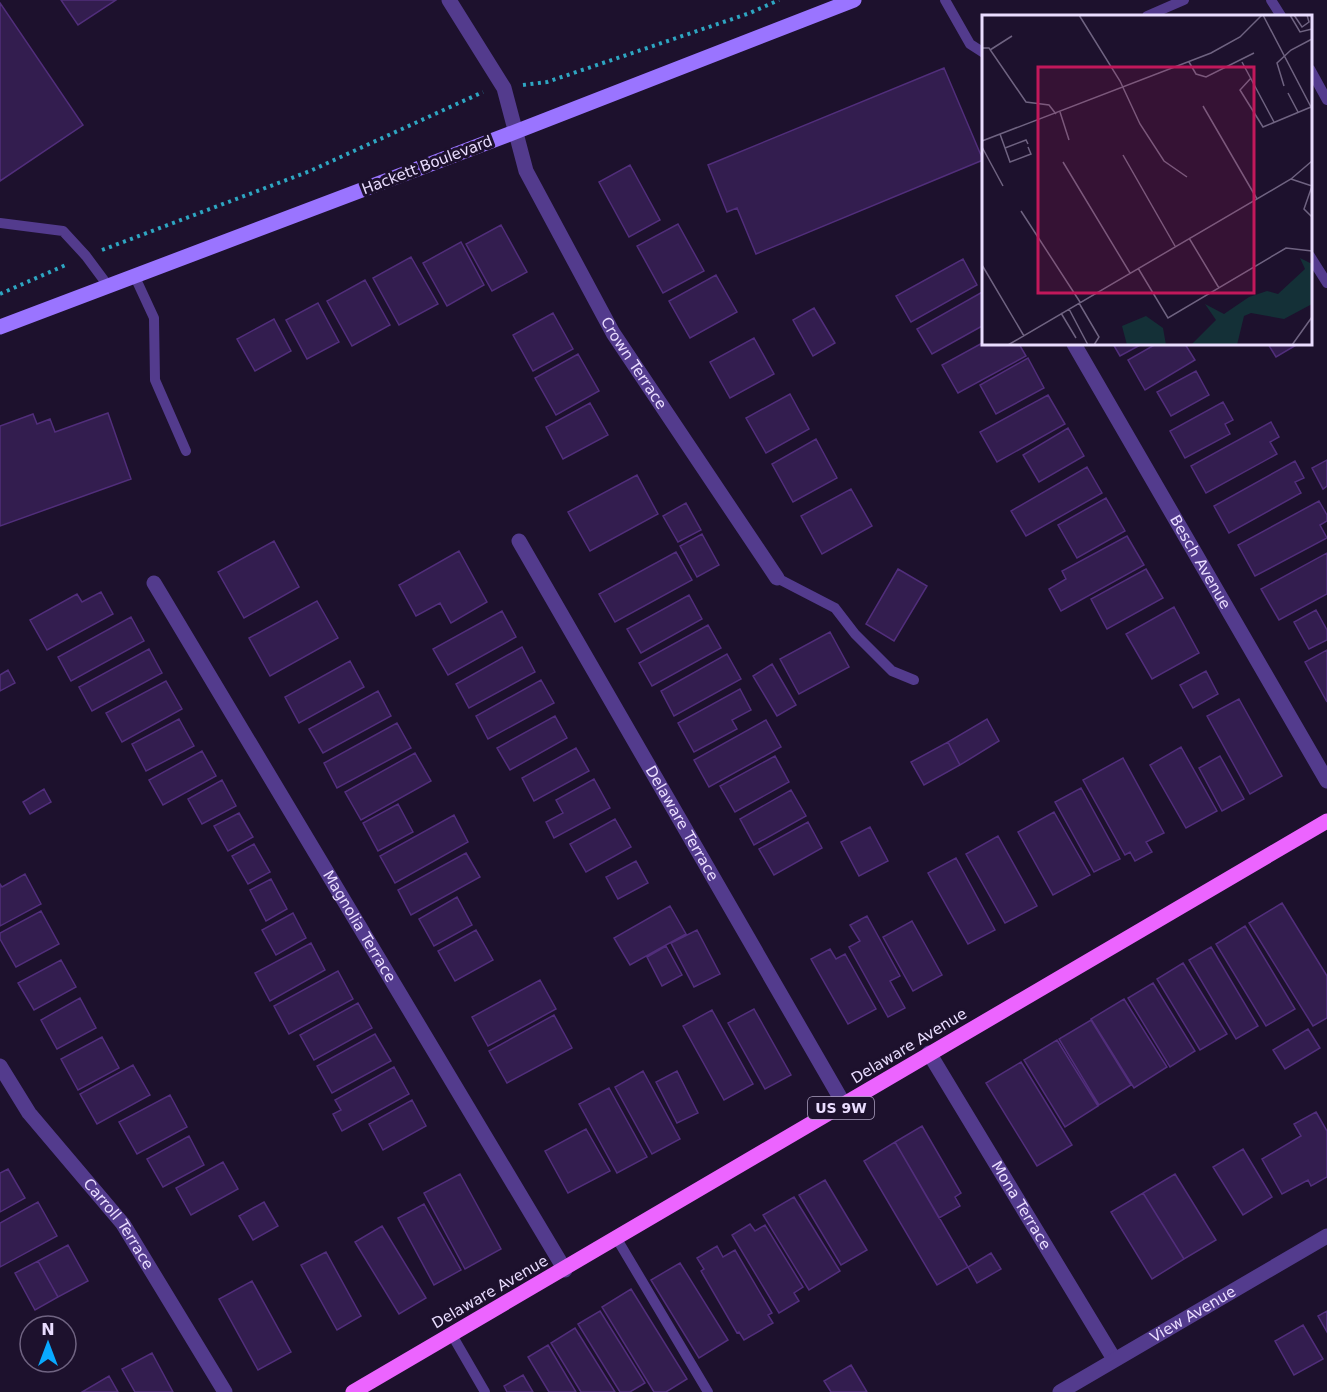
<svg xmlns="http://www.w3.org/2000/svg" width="1327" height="1392" font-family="'DejaVu Sans',sans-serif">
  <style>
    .building { fill: #331d4f; stroke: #512e7b; stroke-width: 1.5 }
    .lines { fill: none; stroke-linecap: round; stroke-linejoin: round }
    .path { stroke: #2ea6c2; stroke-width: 4; stroke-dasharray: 3 4.5; stroke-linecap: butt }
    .lane { stroke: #533b8d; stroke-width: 10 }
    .street { stroke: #533b8d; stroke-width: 15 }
    .secondary { stroke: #9a74ff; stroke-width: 15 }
    .primary { stroke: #ec64ff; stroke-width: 15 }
    .labels { text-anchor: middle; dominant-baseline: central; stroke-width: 6; stroke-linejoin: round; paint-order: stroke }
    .shield { fill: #1d112d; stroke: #aca0c0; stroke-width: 1.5 }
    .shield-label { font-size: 14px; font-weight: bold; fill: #eaddff }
    .street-label { font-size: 15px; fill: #eaddff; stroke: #1d112d }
    .inset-road { fill: none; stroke: #6f6381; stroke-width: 1.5 }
    .view { fill: #c2185b; fill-opacity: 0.15; stroke: #c2185b; stroke-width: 3 }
    .inset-edge { fill: none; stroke: #eaddff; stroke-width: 3 }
  </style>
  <rect width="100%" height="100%" fill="#1d112d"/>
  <!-- building -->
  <path class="building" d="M61 0H116L78 25Z
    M0 3 83 125 0 181Z
    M944 68 983 160 756 254 737 208 727 212 708 165Z
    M630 165 660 220 629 237 599 182Z
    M678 224 704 271 663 293 637 246Z
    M501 225 527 272 492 291 466 244Z
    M461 242 484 285 447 306 423 263Z
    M411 257 438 304 399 325 373 278Z
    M963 259 977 285 911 322 896 296Z
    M716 275 737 312 690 338 669 301Z
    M365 280 390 325 352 346 327 301Z
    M984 291V325L932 354 917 329Z
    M318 303 339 342 307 359 286 320Z
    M814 308 835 343 813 356 793 320Z
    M553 313 573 349 533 371 513 335Z
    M274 319 291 351 255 371 237 339Z
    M754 338 774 374 730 398 710 362Z
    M984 342 1019 344 1026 356 958 393 942 365Z
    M1113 344H1142L1120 356Z
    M1156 344H1185L1195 360 1145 390 1128 360Z
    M1268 344H1298L1276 357Z
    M578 354 599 391 556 415 535 378Z
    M1028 358 1044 388 996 414 980 385Z
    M1196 371 1209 395 1171 416 1157 392Z
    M790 394 809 429 766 453 746 418Z
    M1048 395 1065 424 997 462 980 432Z
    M1223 402 1233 420 1225 424 1230 434 1185 458 1170 431Z
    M590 403 608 435 563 459 546 427Z
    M108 413 131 479 0 526V426L33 414 37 424 50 419 55 432Z
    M1271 422 1279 437 1270 442 1277 454 1206 493 1191 466Z
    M1068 428 1084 456 1039 482 1023 455Z
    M816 439 837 478 793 502 772 464Z
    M1327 460V486L1323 489 1312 468Z
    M1295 461 1304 478 1295 482 1301 493 1229 533 1214 506Z
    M1087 467 1102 493 1026 536 1011 511Z
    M637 475 658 514 590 551 568 512Z
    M851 489 872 526 822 554 801 516Z
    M1106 498 1125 531 1077 558 1058 525Z
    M1319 501 1327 515V521L1320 525 1327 538 1255 576 1238 545Z
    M686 503 701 530 678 542 663 516Z
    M702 534 719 565 697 577 680 546Z
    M1127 536 1144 565 1061 611 1049 589 1066 579 1062 571Z
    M274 541 299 587 244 618 218 572Z
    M459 551 487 602 451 623 440 603 416 616 399 585Z
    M676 552 692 580 615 622 599 594Z
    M1327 553V594L1279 620 1261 589Z
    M898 569 927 586 894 641 866 624Z
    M1146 569 1163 598 1107 629 1091 599Z
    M101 592 113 614 47 650 30 620 77 594 82 602Z
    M689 595 702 619 641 653 627 629Z
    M317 601 338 638 270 676 249 638Z
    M1174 607 1199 653 1152 679 1126 634Z
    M1316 610 1327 630V640L1309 649 1294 622Z
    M502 611 516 637 448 675 433 649Z
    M131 617 144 641 71 681 58 657Z
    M708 625 721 648 652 686 639 663Z
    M830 632 849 667 799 694 780 659Z
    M522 647 535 672 469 708 456 684Z
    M149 649 162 673 92 711 79 687Z
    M1327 650V702L1305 662Z
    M727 654 741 679 674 716 661 691Z
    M350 661 364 687 299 723 285 697Z
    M772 664 796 705 777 716 753 676Z
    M8 670 15 683 0 691V675Z
    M1206 671 1218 694 1193 708 1180 685Z
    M541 680 554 703 488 739 476 716Z
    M166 681 182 709 122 742 106 713Z
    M740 689 751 710 732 720 737 729 694 752 678 723Z
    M378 691 391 716 323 753 309 729Z
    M1239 699 1282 776 1250 794 1207 716Z
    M555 716 567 738 510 770 497 748Z
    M179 719 194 746 146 771 132 744Z
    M987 719 999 741 960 765 948 742Z
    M766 720 781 747 709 787 694 760Z
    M397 723 411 748 337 788 324 763Z
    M948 742 960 765 924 785 911 762Z
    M1181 747 1217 811 1186 828 1150 765Z
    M576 748 589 771 534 801 522 778Z
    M202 751 216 776 163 805 149 780Z
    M415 753 431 781 361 820 345 792Z
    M775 756 789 782 735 812 720 786Z
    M1220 756 1244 799 1222 811 1199 768Z
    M1123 758 1164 833 1146 842 1152 852 1135 861 1130 852 1125 855 1083 780Z
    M594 779 610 808 554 838 546 822 563 813 556 800Z
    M222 780 236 806 202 824 188 799Z
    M1081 788 1120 859 1094 872 1055 802Z
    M44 789 51 802 30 814 23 802Z
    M791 790 806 816 754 845 740 819Z
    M398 804 413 832 378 851 363 823Z
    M1054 812 1090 875 1053 895 1018 832Z
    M239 813 253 837 228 851 214 826Z
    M454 815 468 842 395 883 380 856Z
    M615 819 631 847 586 872 570 844Z
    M808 822 822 848 774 875 759 849Z
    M870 827 888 861 859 876 841 842Z
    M998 836 1037 906 1005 923 966 854Z
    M254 844 270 872 248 884 232 856Z
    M466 853 480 877 411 915 398 890Z
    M956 858 995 930 968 944 928 873Z
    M636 861 648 883 618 899 606 877Z
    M25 874 41 904 0 926V884L2 887Z
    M271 879 287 909 266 921 250 890Z
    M457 897 472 925 434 946 419 919Z
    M1282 903 1327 976V1018L1313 1026 1249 923Z
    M670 906 686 934 630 965 614 938Z
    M41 911 59 944 16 967 0 939V933Z
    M293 913 306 938 276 955 262 930Z
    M867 916 900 976 890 981 905 1008 888 1017 849 947 860 941 850 925Z
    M912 921 942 975 913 991 883 937Z
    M1245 926 1295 1009 1266 1026 1216 944Z
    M476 930 493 960 455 981 438 951Z
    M697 930 720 974 694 987 671 943Z
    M311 943 325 970 270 1001 255 973Z
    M666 946 682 975 662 986 647 957Z
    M1211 947 1258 1026 1236 1039 1189 960Z
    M830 949 836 959 845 954 876 1009 848 1024 811 959Z
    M61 960 76 987 34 1010 18 983Z
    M1183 963 1227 1034 1200 1050 1157 979Z
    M338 971 353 999 289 1034 274 1006Z
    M540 980 556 1009 488 1046 472 1017Z
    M1153 983 1195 1051 1170 1067 1128 998Z
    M80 998 96 1028 57 1049 41 1020Z
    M1124 999 1167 1067 1134 1088 1091 1019Z
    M358 1003 372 1028 314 1060 300 1035Z
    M754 1009 791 1075 765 1089 728 1023Z
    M712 1010 753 1084 724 1100 683 1026Z
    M554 1015 572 1048 507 1083 489 1051Z
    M1091 1020 1131 1085 1099 1105 1059 1039Z
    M1308 1029 1320 1048 1285 1069 1273 1050Z
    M375 1034 391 1061 332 1093 317 1066Z
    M102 1037 119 1068 78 1090 61 1059Z
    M1057 1040 1098 1106 1065 1127 1024 1060Z
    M1021 1062 1072 1145 1037 1166 986 1083Z
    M133 1065 150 1095 97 1124 80 1094Z
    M394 1067 409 1094 342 1131 333 1114 341 1110 335 1100Z
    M643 1071 680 1139 652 1154 615 1087Z
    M677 1071 698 1113 677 1123 656 1082Z
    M609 1088 647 1157 617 1173 579 1104Z
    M170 1095 187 1127 137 1154 119 1122Z
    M412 1100 426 1126 383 1150 369 1124Z
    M1316 1112 1327 1131V1177L1311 1186 1308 1180 1282 1194 1262 1159 1301 1136 1294 1124Z
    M922 1126 961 1193 955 1197 960 1206 939 1218 895 1142Z
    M586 1129 610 1171 568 1193 545 1151Z
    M189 1136 204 1165 163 1187 147 1159Z
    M895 1142 968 1267 937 1285 864 1161Z
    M1243 1149 1272 1197 1243 1215 1213 1167Z
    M223 1162 238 1189 191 1215 176 1188Z
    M8 1169 25 1198 0 1212V1173Z
    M460 1174 501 1249 465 1269 424 1193Z
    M1175 1174 1216 1240 1184 1259 1143 1193Z
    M825 1180 867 1250 841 1265 799 1195Z
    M1143 1193 1184 1259 1152 1279 1111 1212Z
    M794 1197 840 1271 809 1290 763 1215Z
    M38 1202 57 1236 0 1267V1223Z
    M264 1202 278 1226 253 1240 239 1216Z
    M424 1204 461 1270 434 1285 398 1218Z
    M750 1224 755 1231 765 1225 803 1287 794 1293 799 1301 779 1313 732 1235Z
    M382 1226 426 1298 399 1314 355 1242Z
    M68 1245 88 1281 58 1297 38 1261Z
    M717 1246 723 1257 735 1250 772 1313 768 1315 773 1323 744 1340 739 1332 737 1333 701 1271 704 1269 697 1258Z
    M326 1252 361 1316 337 1330 301 1265Z
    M991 1253 1001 1269 977 1283 968 1267Z
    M38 1261 58 1297 35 1310 15 1273Z
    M680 1263 728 1340 699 1358 651 1280Z
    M252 1281 291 1352 258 1370 219 1299Z
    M631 1289 687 1379 666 1392H654L602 1307Z
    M600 1311 645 1383 630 1392H620L578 1324Z
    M1327 1311V1332L1318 1316Z
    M1303 1325 1323 1359 1294 1375 1275 1341Z
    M575 1328 615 1392H581L551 1343Z
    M548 1345 576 1392H549L528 1357Z
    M152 1353 173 1392H135L122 1369Z
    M851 1365 867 1392H831L824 1381Z
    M523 1375 533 1392H507L504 1386Z
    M109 1376 118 1392H82Z"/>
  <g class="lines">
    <!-- path -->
    <path class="path" d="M523 85 547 82 750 13 779 0
      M102 250 310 171 483 92
      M0 294 68 264"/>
    <!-- lane -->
    <path class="lane" d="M945 0 970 44 984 53
      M1271 0 1281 16
      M1147 16 1184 0
      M1310 69 1327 100
      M0 223 63 231 86 256 109 287
      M1310 256 1327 283
      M135 277 154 318 155 380 186 451
      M777 578 835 608 855 634 892 671 914 680
      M617 1239 708 1392
      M452 1335 485 1392"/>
    <!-- street -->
    <g class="street">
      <path id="s1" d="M449 0 504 88 526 171 613 333 777 578"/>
      <path id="s2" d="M1074 344 1327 781"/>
      <path id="s3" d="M519 541 845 1106"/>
      <path id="s4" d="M154 583 565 1270"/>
      <path id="s5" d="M929 1053 1114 1359"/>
      <path id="s6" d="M0 1066 29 1113 123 1224 225 1392"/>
      <path id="s7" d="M1060 1392 1327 1236"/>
    </g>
    <!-- secondary -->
    <path class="secondary" d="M0 327 515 132 854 0"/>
    <!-- primary -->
    <path class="primary" d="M353 1392 1327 821"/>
  </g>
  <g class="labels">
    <!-- shield labels -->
    <rect class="shield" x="808" y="1097" width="66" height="22" rx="4.5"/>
    <g class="shield-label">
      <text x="841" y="1108">US 9W</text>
    </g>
    <!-- street labels -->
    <g class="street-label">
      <text transform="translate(427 165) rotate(-21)">Hackett Boulevard</text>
      <text stroke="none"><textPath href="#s1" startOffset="410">Crown Terrace</textPath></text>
      <text stroke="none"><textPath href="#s2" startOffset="252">Besch Avenue</textPath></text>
      <text stroke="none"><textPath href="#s3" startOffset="326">Delaware Terrace</textPath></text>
      <text stroke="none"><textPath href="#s4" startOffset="400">Magnolia Terrace</textPath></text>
      <text transform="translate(909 1046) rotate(-31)">Delaware Avenue</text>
      <text stroke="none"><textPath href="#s5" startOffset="178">Mona Terrace</textPath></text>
      <text stroke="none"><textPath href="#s6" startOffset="198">Carroll Terrace</textPath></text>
      <text transform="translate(490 1292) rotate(-30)">Delaware Avenue</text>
      <text stroke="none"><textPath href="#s7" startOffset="154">View Avenue</textPath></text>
    </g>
  </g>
  <!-- overview -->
  <g transform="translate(982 15)">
    <rect width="330" height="330" fill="#1d112d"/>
    <path d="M318 243 330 249V289L302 304 269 298 262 301 255 330H209L234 305 223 289 242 299 267 282 285 276 296 279 323 254ZM164 301 181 313 184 330H145L140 311Z" fill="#143037"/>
    <path class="inset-road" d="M97 0 138 66 158 109 182 146 205 162M281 0 330 94M308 0 318 17 330 14M312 0 320 12 327 7 325 0M0 33H7L44 87 67 90 74 99M8 35 30 21M207 47 214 59 224 62 272 38M260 47 292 107M269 63 258 75 281 112 329 92M302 71 295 48 309 35 330 24M306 78 316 97M221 91 275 184M78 97 87 125M18 119 28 147 49 139 46 132M0 126 229 38 258 22 280 0M0 132 21 171M23 133 44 125 46 129M141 140 193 231M81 147 148 258M309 164 330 171M330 171 322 194 330 202M39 196 98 287M207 223 237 273M0 250 42 321M156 253 186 303 304 233 330 236M97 288 117 322 112 330M87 294 106 330M79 298 94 323M26 330 309 164 330 146M310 330 330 302"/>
    <path class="view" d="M56 52H272V278H56Z"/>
    <rect width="330" height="330" class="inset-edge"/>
  </g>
  <!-- north arrow -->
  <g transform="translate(48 1344)"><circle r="28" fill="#1d112d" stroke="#6f6381" stroke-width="1.5"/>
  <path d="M0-4.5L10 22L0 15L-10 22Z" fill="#09a9ff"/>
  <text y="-9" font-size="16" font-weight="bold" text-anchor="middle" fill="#eaddff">N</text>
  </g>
</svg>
